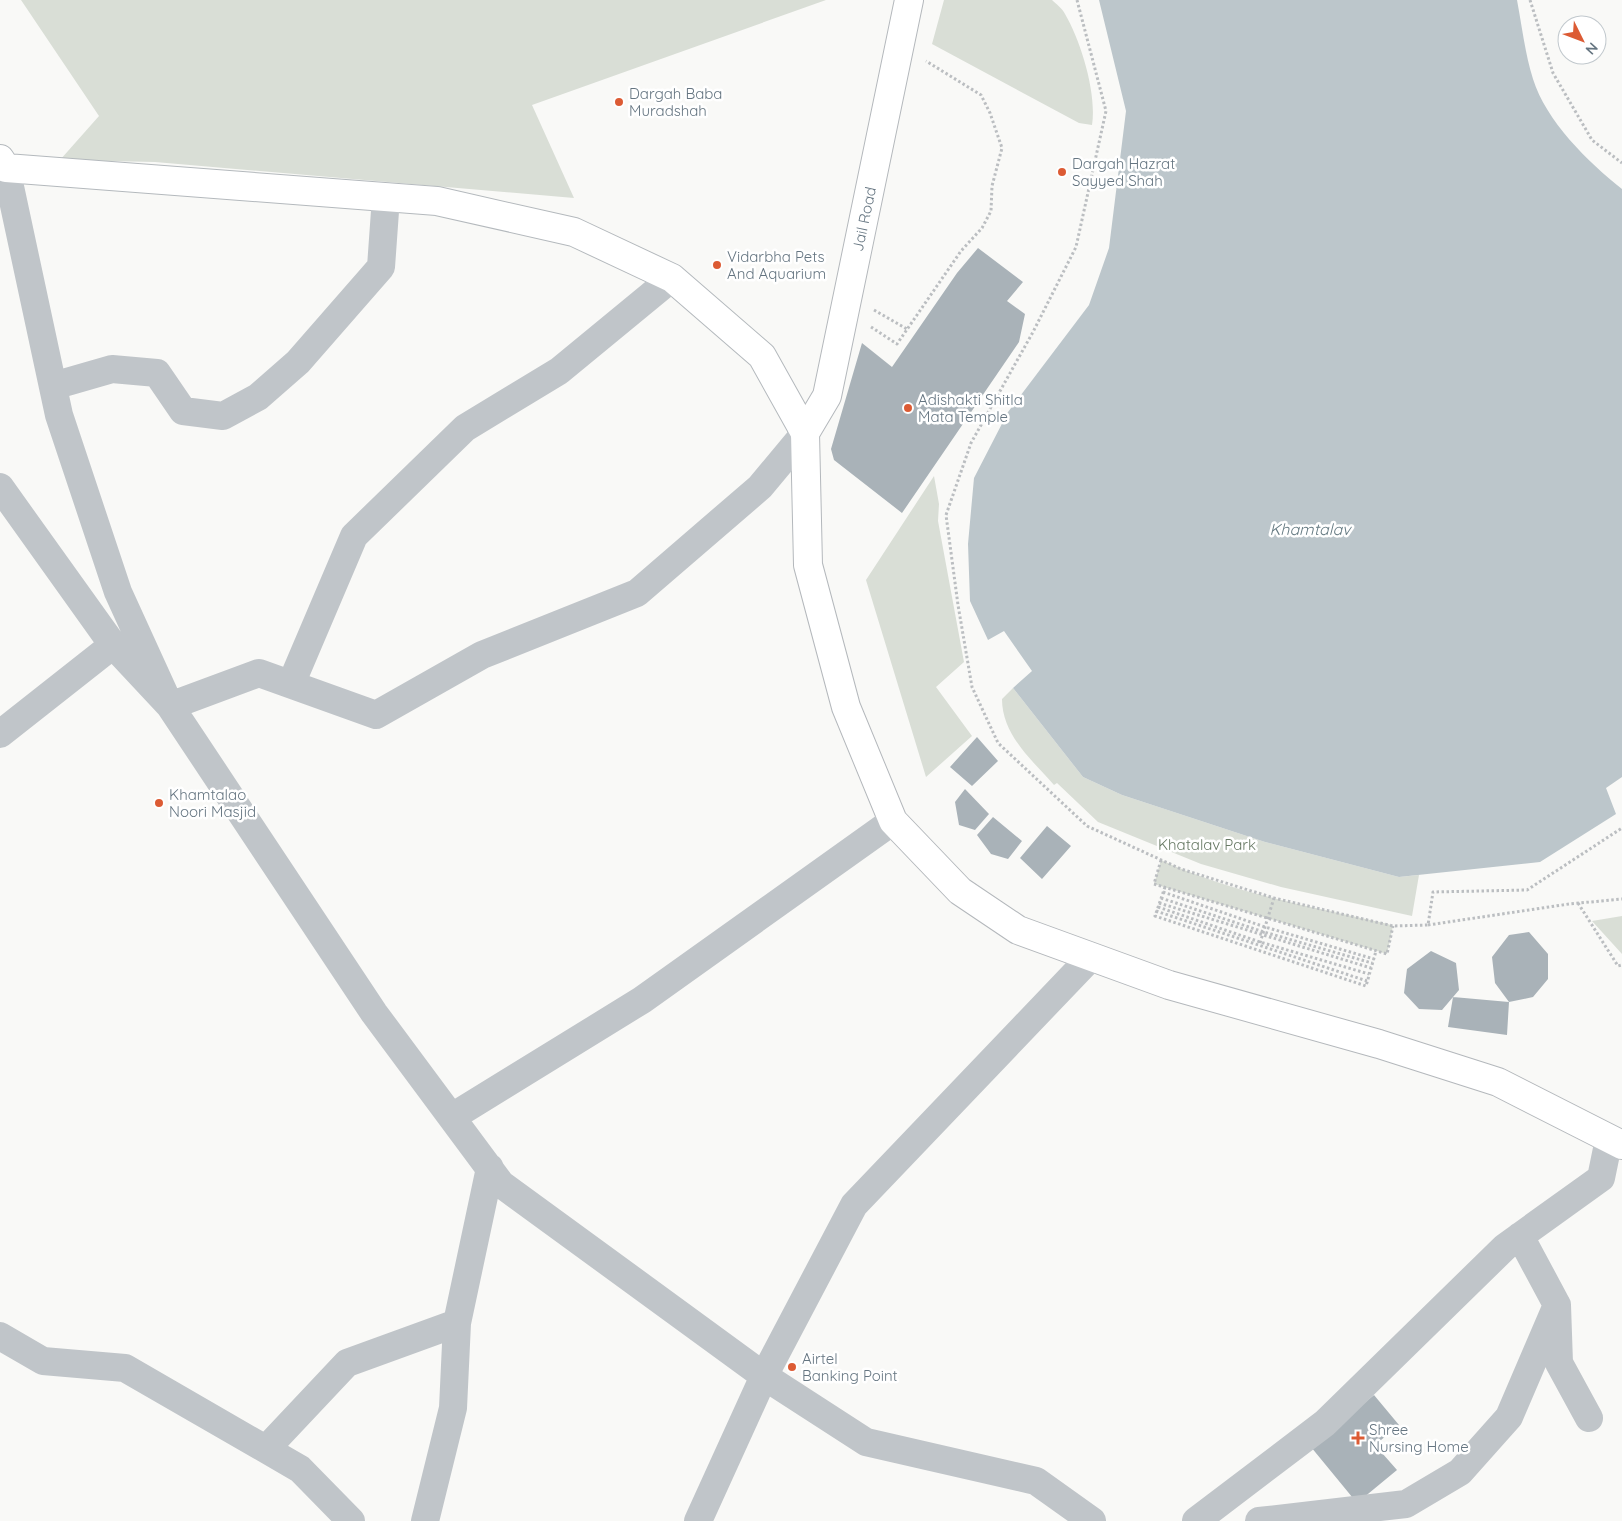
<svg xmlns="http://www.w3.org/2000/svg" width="1622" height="1521" font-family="Quicksand,sans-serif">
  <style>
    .green { fill: #d9ded6 }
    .water { fill: #bcc6cb }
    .building { fill: #a9b2b8 }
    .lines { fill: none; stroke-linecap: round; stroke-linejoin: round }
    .major-casing { stroke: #b4b9bd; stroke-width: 30 }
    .highway-casing { stroke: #b4b8bc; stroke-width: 30 }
    .path { stroke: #bbbec1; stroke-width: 3; stroke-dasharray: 2.5 2.5; stroke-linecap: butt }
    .minor { stroke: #c0c5c9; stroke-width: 28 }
    .major { stroke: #fff; stroke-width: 28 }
    .highway { stroke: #fff; stroke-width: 28 }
    .poi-dot { fill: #dc5b34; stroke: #fff; stroke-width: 2 }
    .labels { text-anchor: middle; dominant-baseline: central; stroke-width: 5; stroke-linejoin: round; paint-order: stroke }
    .poi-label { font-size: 15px; fill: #657581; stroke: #fff; text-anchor: start }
    .street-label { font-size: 15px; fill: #657581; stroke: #fff }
    .park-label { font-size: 15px; fill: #677964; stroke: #fff }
    .water-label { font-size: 16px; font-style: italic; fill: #657a82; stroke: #fff }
  </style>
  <rect width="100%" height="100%" fill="#f9f9f7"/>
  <!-- green -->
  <path class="green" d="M21 0H826L532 105 574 198 155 162 60 160 99 116Z
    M944 0H1052C1056 4 1062 8 1065 14 1081 41 1097 94 1092 125L1079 123 932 44Z
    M934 476 939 504 938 521 964 662 936 687 972 736 926 777 866 580Z
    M1013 688 1083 777 1122 795 1265 842 1399 877 1419 875 1412 916 1281 887 1201 864 1098 822 1057 783 1054 785C1032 760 1002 735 1002 699Z
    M1161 860C1232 893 1312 907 1388 924L1393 926 1387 954 1154 884Z
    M1622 916V954L1592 921Z"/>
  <!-- water -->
  <path class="water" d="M1099 0H1517C1522 26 1525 54 1533 79 1546 121 1588 162 1622 189V777L1606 788 1616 814 1540 862 1399 877 1265 842 1122 795 1083 777 1013 688 1032 671 1004 631 988 640 970 601 968 544 974 478 1008 412 1089 305 1109 248 1126 111Z"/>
  <!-- building -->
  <path class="building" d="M978 248 1023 282 1007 301 1025 314 1019 342 902 513 834 460 831 449 862 343 892 367 957 273Z
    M977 737 998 761 972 786 950 767Z
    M965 789 989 814 975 830 959 825 955 802Z
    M993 817 1022 841 1008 859 991 854 977 835Z
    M1047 826 1071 846 1042 879 1020 858Z
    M1529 932 1548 954V979L1533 997 1509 1002 1507 1035 1448 1027 1453 997 1509 1002 1495 983 1492 957 1509 935Z
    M1431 951 1456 963 1459 990 1442 1010 1419 1009 1404 993 1407 969Z
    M1374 1395 1399 1425 1375 1445 1397 1470 1357 1503 1311 1447Z"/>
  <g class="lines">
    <!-- major casing -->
    <g class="major-casing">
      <path id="major" d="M0 159 6 168 437 201 574 232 672 278 762 356 805 433"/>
    </g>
    <!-- highway casing -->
    <g class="highway-casing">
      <path id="highway" d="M909 0 827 396 805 433 808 565 846 707 893 821 960 891 1018 930 1169 985 1379 1044 1498 1082 1622 1145"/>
    </g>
    <!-- path -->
    <path class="path" d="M1077 0 1106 111 1076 247 1033 332 971 443 946 515 958 605 972 687 998 743 1087 826 1181 869 1274 898 1393 926 1428 925 1433 892 1527 890 1622 828
      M1530 0 1553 73 1592 140 1622 163
      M874 310 907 329
      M871 327 897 344 961 251 982 228 991 211 992 186 1002 148 990 113 981 95 926 61
      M1161 860 1154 884 1387 954 1393 926
      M1165 887 1155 916 1366 986 1376 951
      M1163 892 1265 927 1374 959
      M1161 898 1264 932 1372 963
      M1159 903 1371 968
      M1578 903 1618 966 1622 965
      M1158 907 1260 942 1369 974
      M1156 911 1367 981
      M1428 925 1569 904 1622 899
      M1260 943 1274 898"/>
    <!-- minor -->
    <path class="minor" d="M6 168 59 415 118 592 170 706 259 673 376 715 482 655 637 593 760 487 805 433
      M53 386 112 369 157 373 183 411 223 416 258 397 298 362 381 267 386 197
      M0 487 113 645 170 706 374 1013 501 1184 764 1376 866 1442 1036 1481 1092 1521
      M291 684 354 536 465 428 559 371 672 278
      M0 734 113 645
      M452 1117 642 1000 893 821
      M1520 1236 1557 1305
      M457 1323 490 1168
      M0 1336 43 1361 125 1368 300 1469 351 1521
      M266 1449 347 1363 457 1323 453 1408 425 1521
      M698 1521 764 1376 854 1205 1091 957
      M1196 1521 1325 1423 1505 1247 1601 1178 1609 1139
      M1259 1521 1406 1504 1460 1472 1509 1417 1557 1305 1559 1363 1589 1418"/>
    <!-- major -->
    <use href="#major" class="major"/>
    <!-- highway -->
    <use href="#highway" class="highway"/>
  </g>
  <!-- markers -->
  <g class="poi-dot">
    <circle cx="619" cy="102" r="5"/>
    <circle cx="1062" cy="172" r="5"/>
    <circle cx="717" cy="265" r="5"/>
    <circle cx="908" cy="408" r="5"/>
    <circle cx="159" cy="803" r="5"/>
    <circle cx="792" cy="1367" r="5"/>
    <path d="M1355.5 1430.5h5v5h5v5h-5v5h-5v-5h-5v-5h5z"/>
  </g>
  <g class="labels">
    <!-- poi labels -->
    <g class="poi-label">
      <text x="629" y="93">Dargah Baba<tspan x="629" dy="17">Muradshah</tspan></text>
      <text x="1072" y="163">Dargah Hazrat<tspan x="1072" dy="17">Sayyed Shah</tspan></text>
      <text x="727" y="256">Vidarbha Pets<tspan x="727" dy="17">And Aquarium</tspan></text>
      <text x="918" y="399">Adishakti Shitla<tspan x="918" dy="17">Mata Temple</tspan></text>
      <text x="169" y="794">Khamtalao<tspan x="169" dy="17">Noori Masjid</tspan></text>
      <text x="802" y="1358">Airtel<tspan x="802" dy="17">Banking Point</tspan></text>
      <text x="1369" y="1429">Shree<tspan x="1369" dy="17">Nursing Home</tspan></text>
    </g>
    <!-- street labels -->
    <g class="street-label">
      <text transform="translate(864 219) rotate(-78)">Jail Road</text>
    </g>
    <!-- park labels -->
    <g class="park-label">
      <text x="1207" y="844">Khatalav Park</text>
    </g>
    <!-- water labels -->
    <g class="water-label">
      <text x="1310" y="529">Khamtalav</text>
    </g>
  </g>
  <!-- north arrow -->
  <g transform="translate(1582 40) rotate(132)"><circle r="24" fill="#ffffff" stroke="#c1c8cd"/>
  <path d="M0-4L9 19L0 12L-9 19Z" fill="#dc5b34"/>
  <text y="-8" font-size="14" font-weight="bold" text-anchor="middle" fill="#657581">N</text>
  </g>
</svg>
